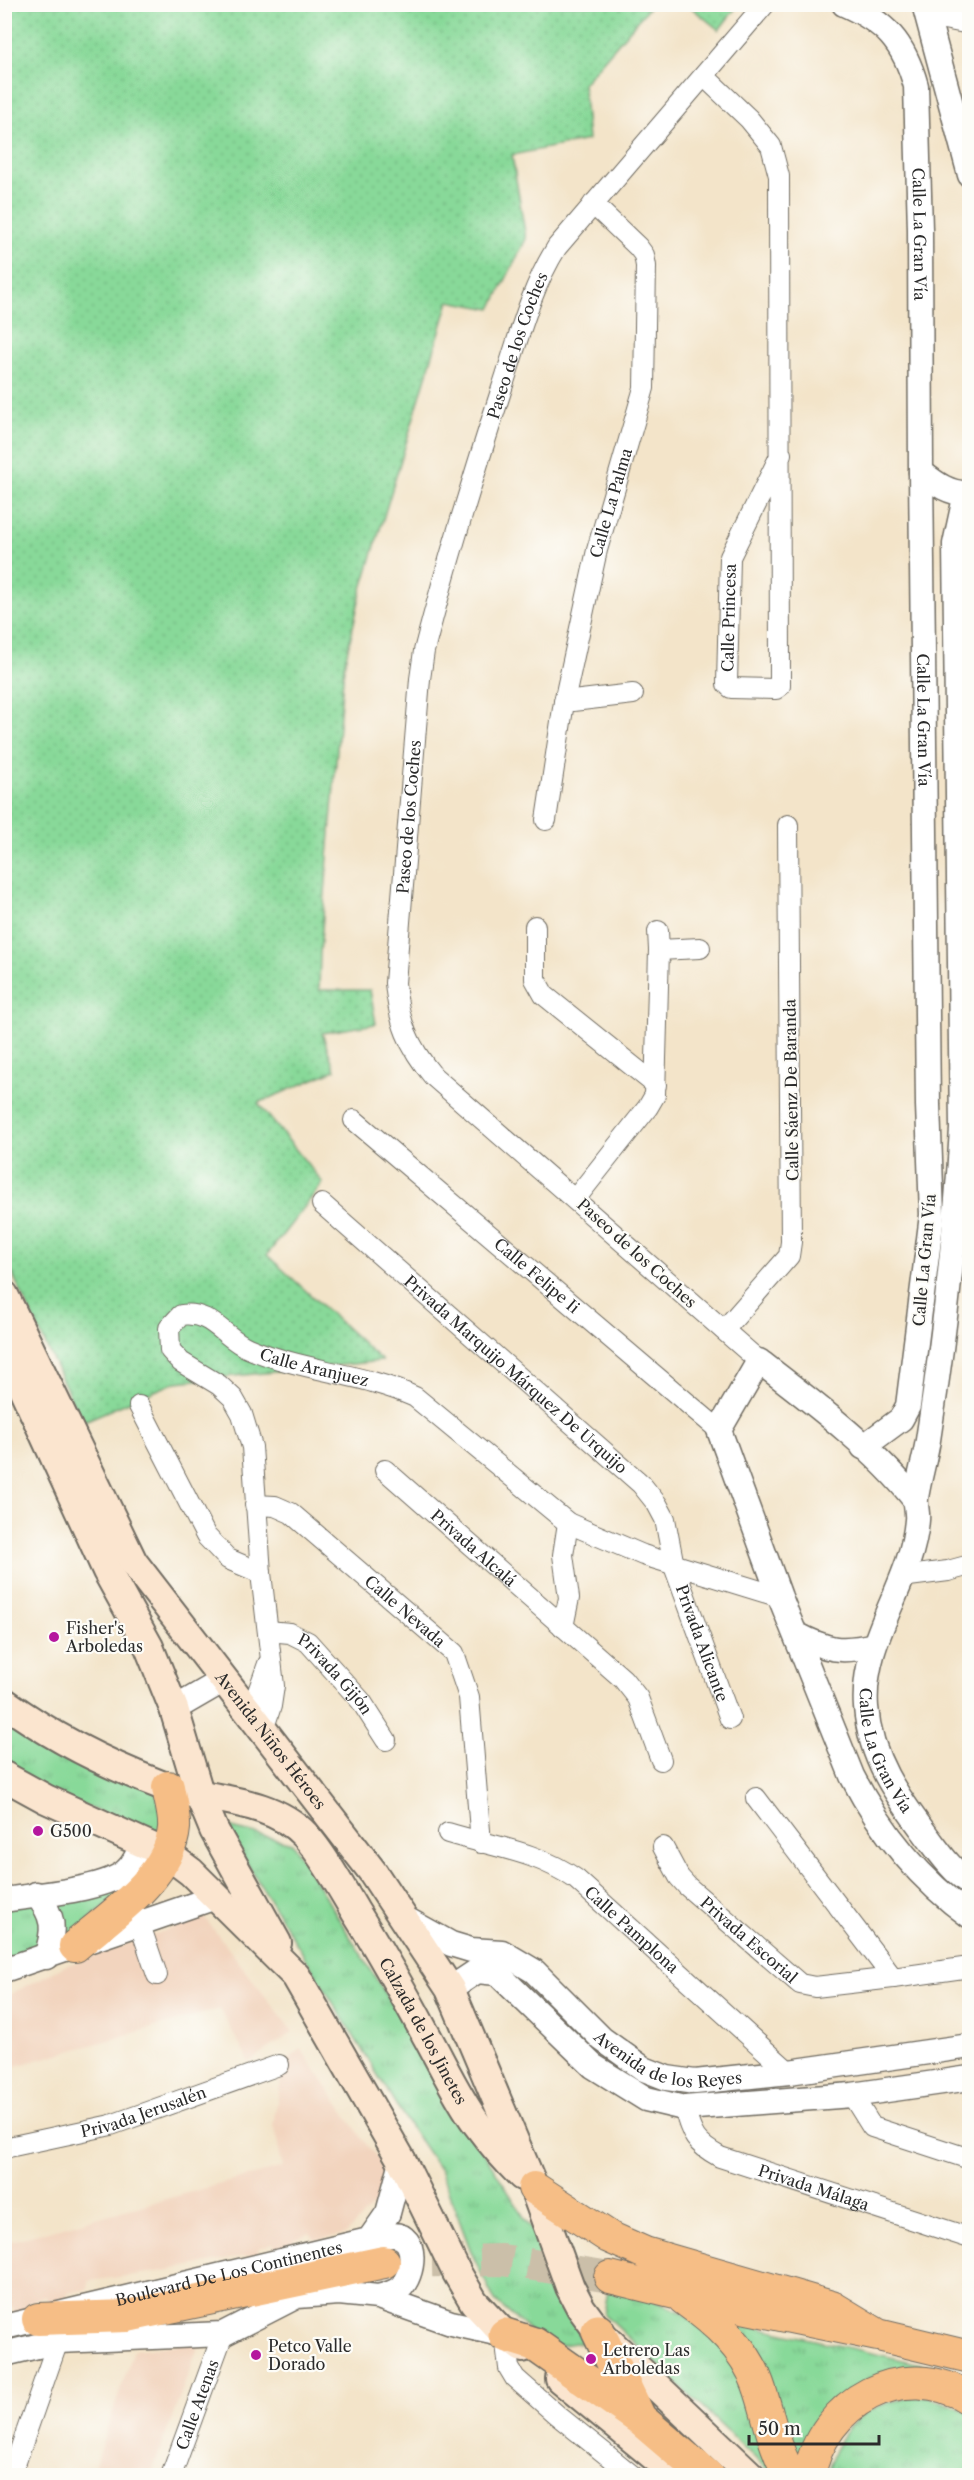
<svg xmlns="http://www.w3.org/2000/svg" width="974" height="2480" font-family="'Libre Caslon Text',serif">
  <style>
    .built { fill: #f2d4be }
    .grass { fill: url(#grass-dots); stroke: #5a8262; stroke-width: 1.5 }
    .park { fill: url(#park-tufts); stroke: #5a8262; stroke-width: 1.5 }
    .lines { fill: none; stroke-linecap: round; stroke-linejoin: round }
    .primary-tunnel { stroke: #cbbfa9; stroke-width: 32; stroke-dasharray: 32 16; stroke-linecap: butt }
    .minor-casing { stroke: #716c62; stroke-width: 22 }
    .tertiary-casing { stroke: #716c62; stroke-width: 27 }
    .secondary-casing { stroke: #716c62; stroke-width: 32 }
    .primary-casing { stroke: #716c62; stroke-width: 34 }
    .motorway-casing { stroke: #716c62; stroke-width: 36 }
    .minor { stroke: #fff; stroke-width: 20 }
    .tertiary { stroke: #fff; stroke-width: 24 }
    .secondary { stroke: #fbe5cf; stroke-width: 28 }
    .primary { stroke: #f6be86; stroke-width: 32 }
    .motorway { stroke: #f6be86; stroke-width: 33 }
    .poi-dot { fill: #b5179e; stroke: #fdfcf7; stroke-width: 2 }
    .labels { text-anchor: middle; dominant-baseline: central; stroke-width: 4.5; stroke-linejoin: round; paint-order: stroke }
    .street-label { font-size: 16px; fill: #2b2b2b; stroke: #fdfcf7 }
    .poi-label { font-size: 16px; fill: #2b2b2b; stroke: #fdfcf7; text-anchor: start }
  </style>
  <defs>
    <pattern id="grass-dots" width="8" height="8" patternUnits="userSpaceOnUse" patternTransform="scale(1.5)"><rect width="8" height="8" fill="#88d999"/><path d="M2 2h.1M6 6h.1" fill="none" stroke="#76ba84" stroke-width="1.8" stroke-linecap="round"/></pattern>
    <pattern id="park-tufts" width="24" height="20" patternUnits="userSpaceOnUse" patternTransform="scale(1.5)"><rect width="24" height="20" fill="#88d999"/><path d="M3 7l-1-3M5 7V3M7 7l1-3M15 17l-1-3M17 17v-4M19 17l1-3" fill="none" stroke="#76ba84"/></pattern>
  </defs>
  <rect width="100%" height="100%" fill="#fdfcf7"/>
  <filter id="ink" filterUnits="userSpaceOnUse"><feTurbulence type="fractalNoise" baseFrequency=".0167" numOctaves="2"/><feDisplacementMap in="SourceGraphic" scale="12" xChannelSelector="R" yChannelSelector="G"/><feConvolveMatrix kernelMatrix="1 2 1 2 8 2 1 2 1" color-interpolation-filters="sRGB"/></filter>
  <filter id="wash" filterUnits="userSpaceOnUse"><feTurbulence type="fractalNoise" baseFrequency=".008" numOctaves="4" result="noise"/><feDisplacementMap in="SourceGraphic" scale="24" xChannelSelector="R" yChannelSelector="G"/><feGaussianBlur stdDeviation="1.35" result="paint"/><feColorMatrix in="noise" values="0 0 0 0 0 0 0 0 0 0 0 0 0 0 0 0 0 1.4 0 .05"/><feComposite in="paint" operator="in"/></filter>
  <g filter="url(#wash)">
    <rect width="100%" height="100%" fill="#f3e4c9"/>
    <!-- built -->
    <path class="built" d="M204 1917 293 2032 249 2062 220 2009 5 2069V1997L65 1966Z
      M301 2049 368 2147 388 2169 378 2200 346 2234 315 2240 310 2233 294 2239 296 2246 277 2250 273 2243 258 2248V2254L157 2272 89 2281 88 2289 68 2293 67 2298 48 2301 46 2296 30 2302 31 2313 14 2317V2307L5 2310V2243L283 2167 273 2124 284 2064Z
      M200 2342 151 2475 91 2476 134 2350Z"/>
    <!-- grass -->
    <path class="grass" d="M5 5H651L583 84 588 140 512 155 526 239 491 309 449 301 361 592 344 666 320 953 319 990H370L376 1024 322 1033 335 1070 258 1103 323 1183 267 1255 382 1361 176 1382 82 1422 5 1258Z
      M688 5H738L719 30Z"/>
    <!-- park -->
    <path class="park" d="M4 1707 153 1784 169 1839 5 1775Z
      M224 1826 292 1843 535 2235 583 2342 548 2347 495 2301 472 2254 441 2172 403 2116Z
      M164 1856 48 1955 38 1895Z
      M35 1897 49 1943 5 1968V1902Z
      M608 2290 635 2293 681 2312 718 2341 750 2387 773 2475 604 2314Z
      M726 2320 969 2375V2384L870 2379 800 2474Z
      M927 2396 969 2412V2475L827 2476C839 2419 872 2400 927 2396Z"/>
  </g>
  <g filter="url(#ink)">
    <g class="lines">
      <!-- primary-tunnel -->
      <path class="primary-tunnel" d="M384 2262 502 2260 610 2277"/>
      <!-- minor casing -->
      <g class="minor-casing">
        <g id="minor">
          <path d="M928 16 970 24"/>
          <path id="s1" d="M704 76 749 119 771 146 779 176 780 686 776 689 731 688 727 684 730 557 781 454"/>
          <path d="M564 702 633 694"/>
          <path id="s2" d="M546 820 564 702 597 550 644 388 646 266 644 255 638 247 593 204"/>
          <path d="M535 926V979L544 995 656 1085"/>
          <path d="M659 950 700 948"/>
          <path id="s3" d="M354 1120 719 1430"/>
          <path d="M576 1198 648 1107 655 1095 659 950 658 931"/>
          <path id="s4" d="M322 1204 641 1484 657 1504 665 1519 674 1566 730 1719"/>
          <path d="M724 1330 789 1256 791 1242 788 825"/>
          <path id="s5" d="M759 1361 433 1076C408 1046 399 1022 395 983L420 679 424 651C447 562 474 474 502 388 518 340 530 290 557 247L765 4"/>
          <path d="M139 1406 206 1536 228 1559 261 1573"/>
          <path id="s6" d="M385 1470 623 1679 638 1698 661 1760"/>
          <path id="s7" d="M255 1505 275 1506 291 1513 454 1653 469 1697 481 1843"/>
          <path d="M901 1577 948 1571 970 1565"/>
          <path d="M563 1627 569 1598 563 1555 568 1523"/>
          <path id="s8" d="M268 1631 290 1633 308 1642 361 1701 386 1740"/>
          <path d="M250 1714 268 1664"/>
          <path id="s9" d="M263 1730 271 1706 274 1686 261 1573 252 1447 242 1414 233 1398 219 1385 181 1362 170 1350 169 1328 181 1315C211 1310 224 1338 248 1348 302 1371 362 1373 415 1397L568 1523 643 1555 780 1597"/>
          <path d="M756 1798 893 1978"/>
          <path id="s10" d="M448 1833C494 1847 536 1851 576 1879L789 2072"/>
          <path id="s11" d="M663 1847 679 1877 687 1886 800 1984 815 1987 893 1978 970 1967"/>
          <path d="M139 1922 157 1975"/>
          <path d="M852 2095 872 2127 970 2159"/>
          <path id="s12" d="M684 2108C692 2135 694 2143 720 2157L970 2238"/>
          <path id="s13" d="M4 2148 111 2125 279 2065"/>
          <path d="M505 2335 509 2368 515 2378 557 2415 633 2476"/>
          <path d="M11 2476 58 2341"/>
          <path id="s14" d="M171 2476 223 2334"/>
        </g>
      </g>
      <!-- tertiary casing -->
      <g class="tertiary-casing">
        <g id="tertiary">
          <path id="s15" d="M844 4C885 22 904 42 916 86L920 230 921 472 928 1105 932 1215 908 1406 901 1419 863 1447"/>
          <path d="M924 4 970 175"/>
          <path d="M921 472C935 483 950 495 970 493"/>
          <path id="s16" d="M966 493 955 544 962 1129C956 1233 944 1337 928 1440 925 1459 919 1478 916 1498 915 1505 918 1513 917 1520 912 1585 861 1638 866 1707 870 1759 897 1796 927 1836 940 1853 952 1871 970 1883"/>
          <path d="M915 1500C874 1448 811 1401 759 1361L719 1430 780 1597 852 1776C880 1830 920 1880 970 1916"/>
          <path d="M796 1634C826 1650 841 1653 874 1645"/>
          <path d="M174 1709 224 1680"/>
          <path d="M36 1894C55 1917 55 1929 46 1957"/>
          <path d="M4 1900C34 1895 107 1890 127 1870 135 1863 139 1852 143 1842"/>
          <path id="s17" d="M406 1919 451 1944 471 1950 502 1952 534 1971 602 2039 644 2069 667 2078 695 2082 789 2072 970 2046"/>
          <path d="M4 1970 216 1897"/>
          <path d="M450 1989 477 1971 497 1973 593 2066 646 2099 684 2108 852 2095 970 2078"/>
          <path d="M369 2240C376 2238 385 2235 393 2235 419 2235 414 2276 400 2288 394 2293 385 2295 378 2297"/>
          <path id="s18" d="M4 2327 369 2240 388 2213 402 2161"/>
          <path d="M4 2354 58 2341 223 2334 297 2296 339 2293 378 2297 451 2323 505 2335"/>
        </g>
      </g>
      <!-- secondary casing -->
      <g class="secondary-casing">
        <g id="secondary">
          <path id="s19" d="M4 1295 133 1562 372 1871 450 1989 534 2188 570 2287 581 2308 598 2331 751 2476"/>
          <path d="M4 1347 107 1571 149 1647 174 1709 200 1796 214 1830 277 1943"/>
          <path id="s20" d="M4 1702C52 1737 106 1764 161 1785 207 1801 269 1797 305 1835 322 1853 342 1889 355 1911 380 1951 403 1992 425 2033 442 2063 457 2097 477 2124 491 2143 506 2160 522 2176"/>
          <path d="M4 1776 46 1799 167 1854 191 1872 296 1976 402 2161 457 2273 474 2302 505 2335 522 2348"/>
          <path d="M560 2379 678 2476"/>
        </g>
      </g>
      <!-- primary casing -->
      <g class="primary-casing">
        <path id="primary" d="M75 1946C109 1917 170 1877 174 1828 175 1815 170 1800 168 1787
          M534 2188 609 2237 645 2253 832 2307 878 2335
          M610 2277 675 2293 878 2335 970 2357
          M684 2299C715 2321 745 2347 758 2384 769 2414 773 2448 791 2476
          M38 2319 127 2316 384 2262
          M809 2476C822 2402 904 2356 970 2399"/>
      </g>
      <!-- motorway casing -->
      <g class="motorway-casing">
        <path id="motorway" d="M598 2331 639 2417
          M505 2335 534 2344 639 2418 707 2476"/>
      </g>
      <!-- minor -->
      <use href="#minor" class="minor"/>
      <!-- tertiary -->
      <use href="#tertiary" class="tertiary"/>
      <!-- secondary -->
      <use href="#secondary" class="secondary"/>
      <!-- primary -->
      <use href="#primary" class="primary"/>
      <!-- motorway -->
      <use href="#motorway" class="motorway"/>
    </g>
  </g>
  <!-- markers -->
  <g class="poi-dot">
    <circle cx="54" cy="1637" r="6"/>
    <circle cx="38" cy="1831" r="6"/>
    <circle cx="256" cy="2355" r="6"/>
    <circle cx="591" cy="2359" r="6"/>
  </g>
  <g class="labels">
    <!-- street labels -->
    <g class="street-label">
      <text stroke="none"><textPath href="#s15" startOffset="262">Calle La Gran Vía</textPath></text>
      <text stroke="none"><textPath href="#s5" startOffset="1188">Paseo de los Coches</textPath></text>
      <text stroke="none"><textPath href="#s2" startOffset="324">Calle La Palma</textPath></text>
      <text stroke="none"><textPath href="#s1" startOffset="760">Calle Princesa</textPath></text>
      <text stroke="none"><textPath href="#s15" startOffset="748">Calle La Gran Vía</textPath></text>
      <text stroke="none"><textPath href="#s5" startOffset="702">Paseo de los Coches</textPath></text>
      <text transform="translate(791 1090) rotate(-91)">Calle Sáenz De Baranda</text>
      <text transform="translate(637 1253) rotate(42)">Paseo de los Coches</text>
      <text transform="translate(924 1260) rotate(-85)">Calle La Gran Vía</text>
      <text stroke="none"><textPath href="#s3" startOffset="240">Calle Felipe Ii</textPath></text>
      <text stroke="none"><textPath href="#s9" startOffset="604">Calle Aranjuez</textPath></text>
      <text stroke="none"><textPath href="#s4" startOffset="258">Privada Marquijo Márquez De Urquijo</textPath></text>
      <text stroke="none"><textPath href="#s6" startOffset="118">Privada Alcalá</textPath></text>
      <text stroke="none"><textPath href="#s7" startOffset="188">Calle Nevada</textPath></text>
      <text stroke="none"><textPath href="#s4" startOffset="597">Privada Alicante</textPath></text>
      <text stroke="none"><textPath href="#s8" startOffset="84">Privada Gijón</textPath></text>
      <text stroke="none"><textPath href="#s19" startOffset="522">Avenida Niños Héroes</textPath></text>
      <text stroke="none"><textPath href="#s16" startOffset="1274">Calle La Gran Vía</textPath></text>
      <text stroke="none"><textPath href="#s10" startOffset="212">Calle Pamplona</textPath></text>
      <text stroke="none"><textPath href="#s11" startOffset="128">Privada Escorial</textPath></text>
      <text stroke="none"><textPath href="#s20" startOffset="562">Calzada de los Jinetes</textPath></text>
      <text stroke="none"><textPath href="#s17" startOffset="309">Avenida de los Reyes</textPath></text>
      <text stroke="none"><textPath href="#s13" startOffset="144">Privada Jerusalén</textPath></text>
      <text stroke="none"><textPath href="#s12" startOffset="162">Privada Málaga</textPath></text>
      <text stroke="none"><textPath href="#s18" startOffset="231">Boulevard De Los Continentes</textPath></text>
      <text stroke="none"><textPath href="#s14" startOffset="76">Calle Atenas</textPath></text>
    </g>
    <!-- poi labels -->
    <g class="poi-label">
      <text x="66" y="1628">Fisher's<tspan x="66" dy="18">Arboledas</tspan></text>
      <text x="50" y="1831">G500</text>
      <text x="268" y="2346">Petco Valle<tspan x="268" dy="18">Dorado</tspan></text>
      <text x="603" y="2350">Letrero Las<tspan x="603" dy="18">Arboledas</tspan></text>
    </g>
  </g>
  <!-- margin -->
  <rect width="974" height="2480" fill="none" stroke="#fdfcf7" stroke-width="24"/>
  <!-- scale -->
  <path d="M749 2435v9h130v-9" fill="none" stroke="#2b2b2b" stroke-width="3"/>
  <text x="758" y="2435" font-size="18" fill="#2b2b2b" stroke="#fdfcf7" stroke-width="4.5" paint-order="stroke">50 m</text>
</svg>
